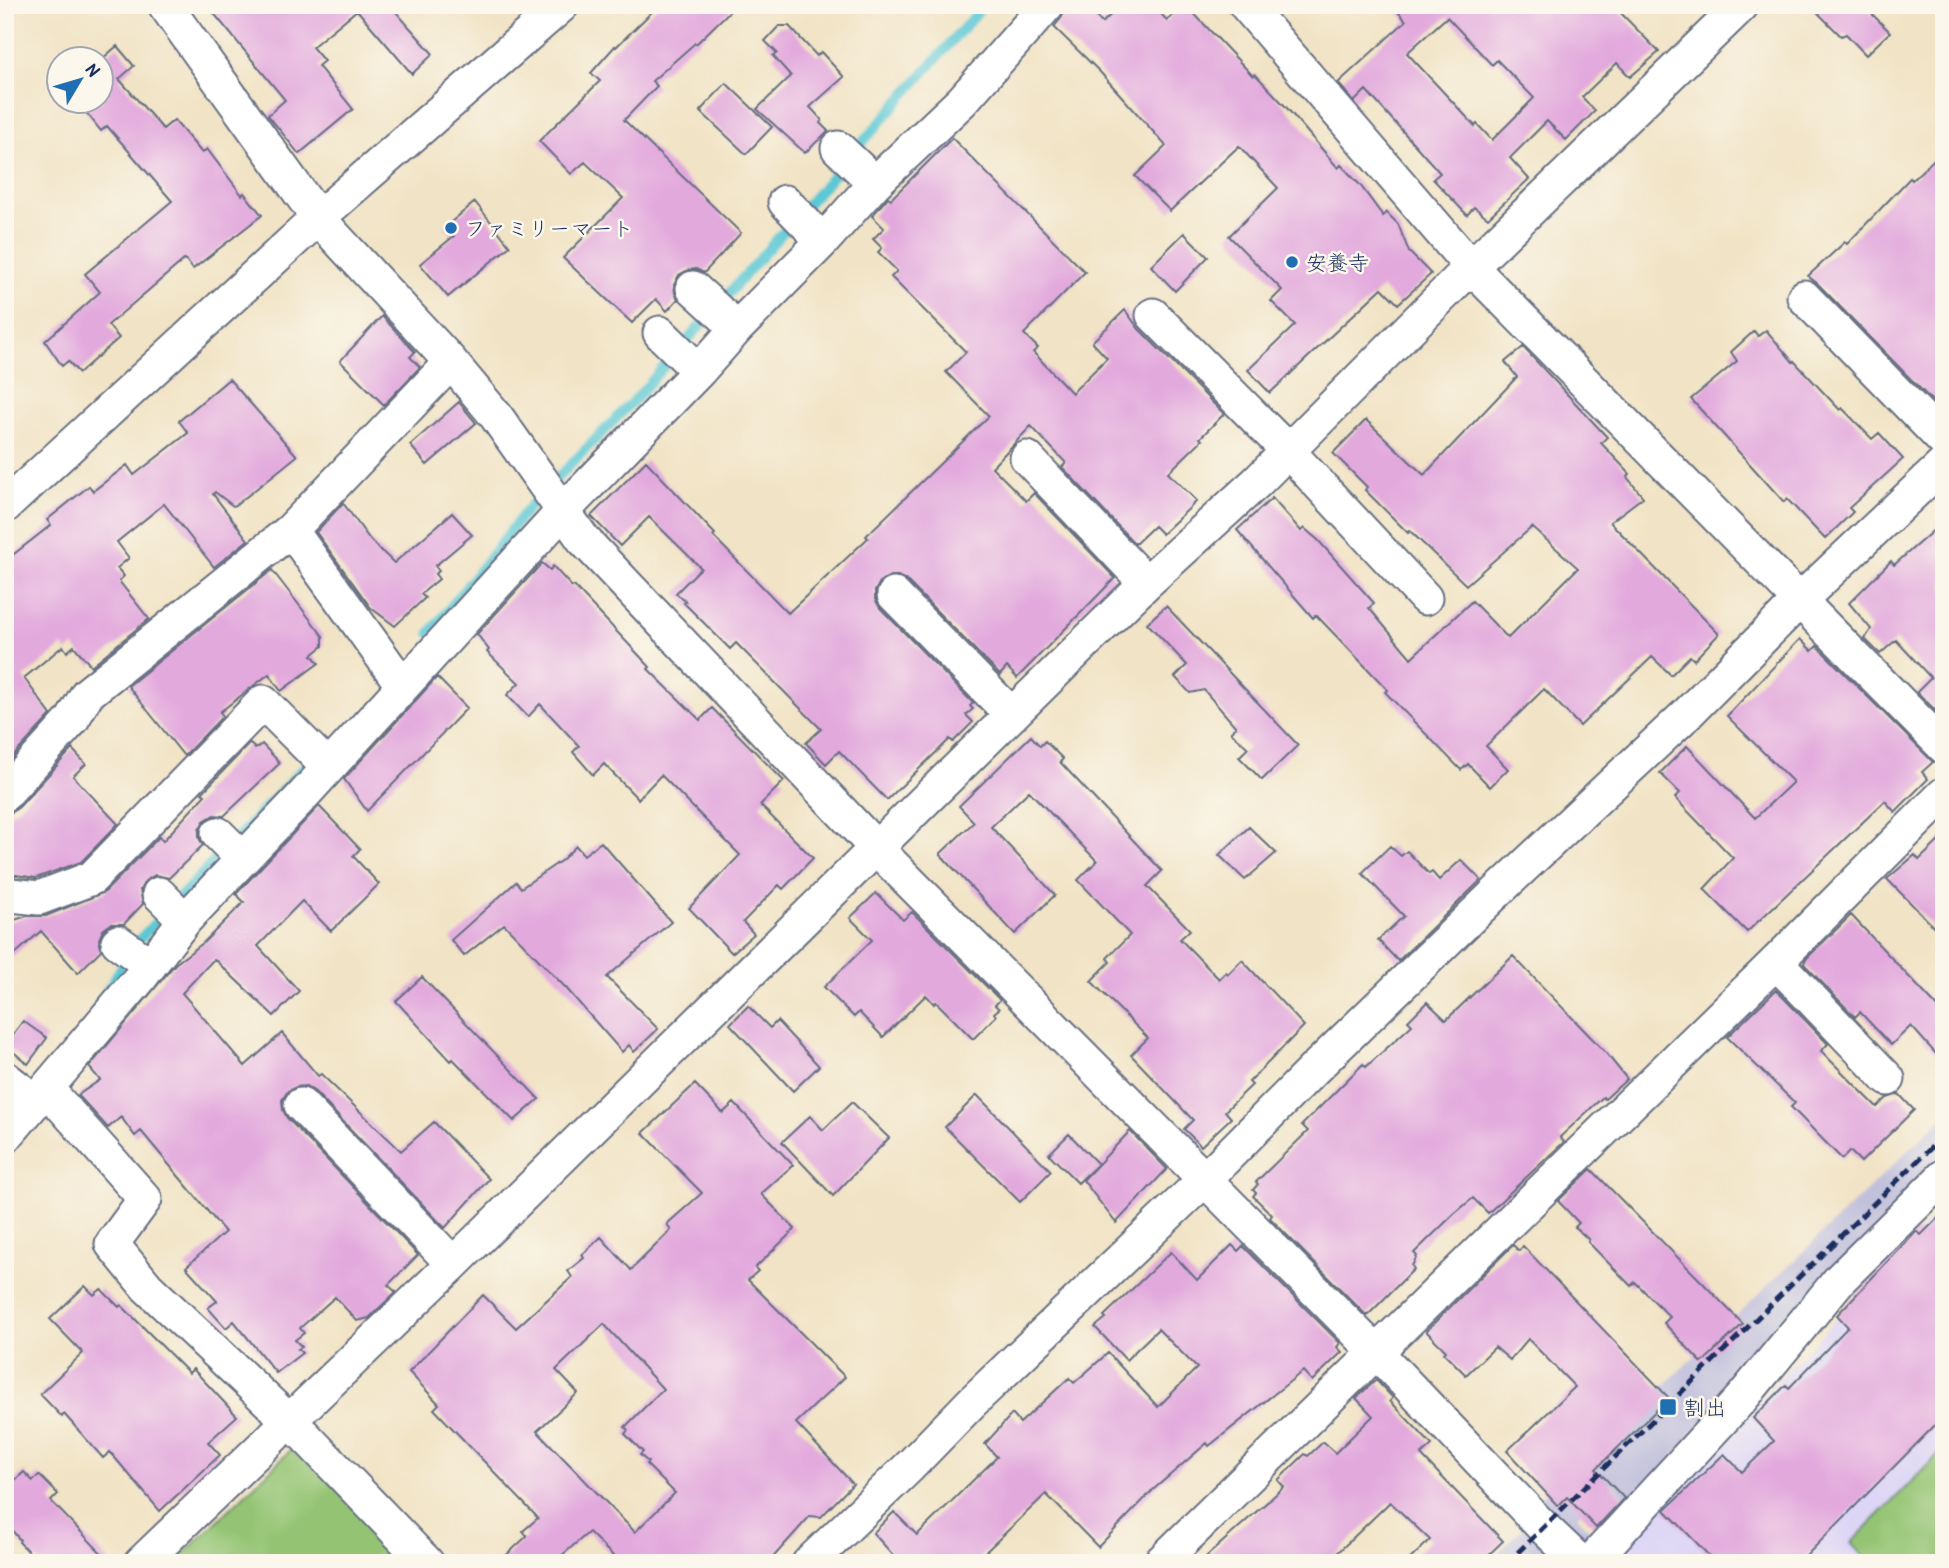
<svg xmlns="http://www.w3.org/2000/svg" width="1949" height="1568" font-family="'Patrick Hand','Klee One',sans-serif">
  <style>
    .built { fill: #ddd5f6 }
    .industrial { fill: #c2c1dc }
    .green { fill: #94c473; stroke: #587a68; stroke-width: 2 }
    .lines { fill: none; stroke-linecap: round; stroke-linejoin: round }
    .stream { stroke: #5cc8d5; stroke-width: 10 }
    .building { fill: #e2a9dd; fill-rule: evenodd }
    .minor-casing { stroke: #666e82; stroke-width: 37 }
    .minor { stroke: #fff; stroke-width: 33 }
    .rail { stroke: #1b2f5e; stroke-width: 5; stroke-dasharray: 10 5; stroke-linecap: butt }
    .poi-dot { fill: #1f6fb2; stroke: #fbf7ec; stroke-width: 2.5 }
    .labels { text-anchor: middle; dominant-baseline: central; stroke-width: 5; stroke-linejoin: round; paint-order: stroke }
    .poi-label { font-size: 21px; fill: #1b2f5e; stroke: #fbf7ec; text-anchor: start }
  </style>
  <rect width="100%" height="100%" fill="#fbf7ec"/>
  <filter id="ink" filterUnits="userSpaceOnUse"><feTurbulence type="fractalNoise" baseFrequency=".0143" numOctaves="2"/><feDisplacementMap in="SourceGraphic" scale="14" xChannelSelector="R" yChannelSelector="G"/><feConvolveMatrix kernelMatrix="1 2 1 2 8 2 1 2 1" color-interpolation-filters="sRGB"/></filter>
  <filter id="wash" filterUnits="userSpaceOnUse"><feTurbulence type="fractalNoise" baseFrequency=".00686" numOctaves="4" result="noise"/><feDisplacementMap in="SourceGraphic" scale="28" xChannelSelector="R" yChannelSelector="G"/><feGaussianBlur stdDeviation="1.57" result="paint"/><feColorMatrix in="noise" values="0 0 0 0 0 0 0 0 0 0 0 0 0 0 0 0 0 1.4 0 .05"/><feComposite in="paint" operator="in"/></filter>
  <g filter="url(#wash)">
    <rect width="100%" height="100%" fill="#f1e3c5"/>
    <!-- built -->
    <path class="built" d="M1944 1205V1563H1644L1624 1543Z"/>
    <!-- industrial -->
    <path class="industrial" d="M1944 1116V1160L1893 1211 1631 1504 1611 1483 1577 1516 1597 1537 1562 1563H1487L1542 1509 1536 1502 1644 1398 1648 1401Z"/>
    <!-- green -->
    <path class="green" d="M295 1446 411 1563H174Z
      M1944 1449V1563H1869L1851 1543Z"/>
    <g class="lines">
      <!-- stream -->
      <path class="stream" d="M430 633 530 506 638 396 984 5
        M98 1006 135 944 312 759"/>
    </g>
    <g id="blocks">
      <!-- building -->
      <path class="building" d="M207 5H390L433 54 412 74 357 10 312 47 324 61 318 66 353 109 299 154 268 115 285 100Z
        M659 5H736L696 44 695 43 652 81 657 86 624 120 741 233 704 273 696 269 688 270 679 275 674 285 675 293 678 299 667 311 656 299 632 323 563 258 623 198 585 162 571 174 539 141 600 81 591 73 615 46 616 47Z
        M1066 5H1085L1102 23 1121 5H1154L1167 21 1181 5H1186L1253 76 1255 74 1286 107 1338 168 1341 165 1360 185 1383 216 1386 212 1398 224 1409 252 1431 274 1398 304 1382 288 1270 393 1248 370 1295 325 1271 301 1282 290 1229 236 1278 188 1239 146 1170 211 1135 176 1166 146 1100 72 1054 27 1062 17Z
        M1392 5H1613L1659 52 1630 77 1617 63 1582 97 1595 111 1566 140 1547 121 1510 158 1529 179 1488 218 1474 207 1467 215 1433 179 1440 173 1366 90 1354 102 1338 83 1406 21ZM1447 17 1492 65 1497 60 1534 98 1492 140 1477 124 1475 126 1407 53Z
        M1810 5H1863L1890 32 1866 55 1846 34 1841 36Z
        M779 26H789L817 56 821 52 844 77 810 107 822 120 820 123 828 131 805 153 757 109 791 76 773 56 777 53 765 41Z
        M117 46 134 66 119 79 163 129 174 120 202 153 207 149 242 195 244 193 262 215 193 269 185 259 108 325 119 338 79 373 68 361 62 366 45 341 100 292 85 274 172 201 107 126 101 131 78 102H102L101 60Z
        M726 83 772 127 746 154 700 111Z
        M952 138 1085 272 1024 334 1038 348 1033 352 1072 393 1107 358 1092 342 1125 310 1139 329 1224 414 1200 438 1202 440 1168 473 1197 501 1162 534 1154 526 1135 544 1062 467 1066 463 1031 426 992 467 1026 501 1034 493 1115 578 1017 678 1007 667 1000 675 907 581 898 576H890L880 582 875 591V599L880 608 973 703 970 706 973 709 966 715 973 722 953 742 950 739 887 800 839 751 826 764 806 743 821 729 736 643 730 649 684 603 686 602 676 593 701 568 649 517 620 546 591 516 646 461 715 534 713 536 788 613 868 538 866 536 989 416 946 372 966 352 891 277 897 271 878 252 882 248 873 239 884 228 872 216 888 197 891 199Z
        M1944 150V413L1818 284 1808 276 1845 242 1847 244 1910 178 1912 180Z
        M475 202 510 246 448 297 420 264 454 236 445 227Z
        M1184 233 1208 257 1175 291 1151 266Z
        M382 316 415 352 410 357 420 367 384 405 340 361Z
        M1766 330 1793 362 1794 361 1840 410 1842 408 1872 439 1879 433 1903 459 1849 508 1853 512 1825 539 1787 499 1784 502 1691 399 1737 361 1731 352 1754 331 1758 336Z
        M1523 347 1607 437 1601 443 1630 474 1627 477 1643 497 1610 522 1719 634 1694 660 1690 656 1671 675 1652 657 1580 726 1544 689 1486 746 1508 769 1490 787 1468 764 1461 770 1385 692 1388 690 1316 615 1313 618 1237 530 1272 498 1301 531 1304 528 1318 540 1374 603 1369 608 1411 658 1472 601 1508 638 1578 568 1532 527 1466 585 1410 531 1408 533 1365 490 1367 487 1333 453 1366 420 1424 475 1517 377 1505 362Z
        M229 379 297 456 236 505 233 506 215 492 213 494 248 540 214 567 164 504 117 542 129 558 117 568 124 576 119 581 149 619 91 666 74 646 67 652 63 646 24 678 51 715 5 765V561L51 525 47 520 89 486 93 491 127 465 134 475 188 433 179 421Z
        M459 402 476 423 427 465 410 445Z
        M343 503 371 541 394 563 452 513 472 535 435 566 439 571 435 574 439 579 421 594 425 598 395 626 371 608 316 532Z
        M1944 521V719L1917 692 1931 678 1896 640 1880 654 1865 639 1871 629 1849 603 1891 561 1894 565Z
        M542 563 550 570 553 566 572 587 574 586 650 667 648 669 700 720 712 708 784 781 760 805 813 858 783 889 779 885 743 922 754 934 732 953 689 908 740 855 661 775 638 799 604 764 593 775 573 752 579 746 540 704 528 717 507 695 519 683 487 652 489 650 477 634Z
        M272 570 323 636V646L312 655 319 663 281 691 269 674 220 712 223 716 184 756 128 686Z
        M1166 606 1298 745 1262 780 1239 757 1248 748 1231 732 1236 727 1204 690 1190 693 1175 677 1187 665 1147 623Z
        M1800 639 1812 651 1817 646 1933 762 1922 772 1928 779 1895 812 1885 801 1747 932 1704 889 1733 858 1675 798 1680 793 1660 773 1687 746 1755 818 1793 782 1727 716Z
        M437 677 467 708 367 811 344 779Z
        M1031 736 1040 746 1045 741 1063 759 1060 762 1162 871 1147 886 1190 930 1180 939 1219 979 1226 972 1228 974 1242 960 1304 1026 1249 1082 1252 1085 1225 1111 1231 1118 1201 1146 1184 1129 1193 1120 1131 1055 1148 1038 1091 981 1110 962 1107 958 1130 935 1078 880 1097 861 1029 791 991 827 1055 895 1015 934 940 854 974 822 959 806Z
        M250 743 255 749 262 744 280 763 224 816 214 815 204 821 199 830V838L203 845 169 878 155 875 145 881 140 890 143 904 124 924H111L103 930 99 939 101 950 78 973 41 931 5 963V923L27 916H46L105 892 159 837 163 841 205 795 202 793Z
        M72 749 86 764 73 776 118 824 81 862 36 878 10 874 5 868V813L12 812 19 807Z
        M319 806 360 849 353 856 379 884 331 931 302 901 258 946 299 991 274 1016 214 959 182 993 245 1066 282 1033 318 1076 321 1074 401 1151 434 1122 489 1179 445 1228 315 1092 306 1086 296 1087 288 1091 282 1100 283 1110 287 1118 418 1255 388 1285 396 1292 369 1318 357 1321 335 1297 300 1328 304 1333 295 1340 302 1347 298 1349 302 1353 276 1373 234 1321 226 1328 208 1308 217 1301 186 1267 225 1232 141 1131 135 1136 121 1117 108 1128 78 1095 100 1080 89 1067 175 964 203 943 244 902 236 894Z
        M1249 827 1276 853 1245 880 1219 855Z
        M1944 836V937L1887 879 1915 855 1919 860Z
        M601 842 671 922 607 977 658 1029 634 1052 629 1045 622 1052 566 988 504 924 464 956 451 940 516 882 521 888 562 860 576 846 584 855Z
        M1390 846 1401 856 1407 851 1429 874 1432 872 1439 880 1461 860 1481 880 1398 961 1378 940 1404 916 1362 873Z
        M876 893 903 920 912 912 1000 1000 995 1005 999 1009 994 1013 996 1016 973 1039 936 1002 934 1004 926 995 883 1037 859 1012 854 1017 824 987 872 940 850 918Z
        M1851 915 1944 1014V1063L1911 1026 1891 1045 1860 1012 1855 1017 1804 964 1805 960Z
        M1513 956 1606 1053 1627 1079 1605 1099 1603 1097 1560 1137 1564 1142 1488 1213 1473 1198 1454 1214 1414 1253 1417 1256 1412 1266 1414 1269 1367 1316 1270 1218 1272 1215 1253 1196 1256 1193 1253 1190 1258 1184 1256 1182 1308 1131 1302 1125 1363 1064 1366 1067 1412 1025 1408 1021 1427 1002 1446 1020Z
        M422 977 539 1099 514 1121 453 1059 451 1061 396 1001Z
        M1776 990 1828 1044 1821 1051 1877 1107 1887 1098 1899 1094 1914 1110 1861 1162 1850 1151 1842 1159 1791 1107 1795 1103 1727 1037Z
        M748 1006 770 1028 777 1021 819 1066 793 1091 730 1024Z
        M23 1021 47 1038 28 1064 5 1045Z
        M695 1084 723 1113 734 1103 793 1165 761 1194 795 1229 755 1268 758 1271 748 1280 845 1377 796 1423 853 1484 821 1517 810 1516 768 1563H620L589 1532 553 1563H498L527 1536 523 1531 538 1518 434 1409 439 1404 409 1372 483 1295 516 1328 572 1277 568 1271 584 1258 582 1255 601 1237 631 1270 671 1230 667 1224 702 1193 643 1133ZM604 1324 663 1389 625 1427 628 1430 625 1434 643 1452 640 1455 648 1462 646 1464 675 1493 635 1532 537 1431 578 1393 556 1370Z
        M977 1095 1051 1171 1020 1202 945 1127Z
        M852 1102 889 1138 833 1196 782 1142 810 1116 823 1130Z
        M1130 1131 1167 1169 1116 1223 1083 1180Z
        M1069 1134 1098 1164 1078 1183 1049 1154Z
        M1591 1169 1743 1324 1702 1363 1664 1323 1670 1317 1635 1282 1631 1286 1588 1242 1589 1240 1575 1227 1579 1223 1558 1201Z
        M1944 1212V1416L1799 1563H1716L1665 1510 1724 1454 1742 1472 1774 1441 1753 1418 1786 1385 1789 1388 1848 1327 1837 1315 1916 1231 1921 1235Z
        M1232 1245 1238 1251 1243 1246 1340 1343 1337 1347 1342 1352 1312 1381 1303 1371 1209 1446 1207 1443 1154 1489 1098 1547 1046 1494 974 1563H889L895 1557 873 1533 894 1512 917 1535 997 1457 985 1444 1012 1414 1020 1423 1069 1378 1074 1383 1108 1353 1158 1407 1197 1368 1158 1329 1126 1360 1095 1327 1106 1318 1104 1316 1171 1252 1197 1280Z
        M1513 1245 1519 1251 1523 1246 1669 1398 1596 1469 1624 1498 1596 1528 1567 1497 1558 1506 1507 1451 1575 1387 1528 1339 1510 1360 1495 1347 1466 1375 1444 1353 1446 1351 1426 1331Z
        M85 1286 94 1295 101 1289 119 1307 121 1305 189 1373 193 1369 237 1416 208 1442 220 1455 160 1511 110 1452 103 1458 64 1414 62 1417 40 1394 83 1353 50 1319Z
        M1376 1380 1393 1398 1390 1401 1432 1445 1421 1455 1503 1541 1480 1563H1406L1430 1540 1390 1502 1327 1563H1199L1284 1487 1278 1480 1305 1454 1308 1456 1323 1442 1335 1453 1373 1416 1356 1398Z
        M24 1472 33 1481 39 1475 58 1494 51 1501 111 1563H40L19 1542 20 1540 5 1522V1489Z"/>
    </g>
  </g>
  <g filter="url(#ink)">
    <use href="#blocks" fill-opacity="0" stroke="#666e82" stroke-width="2"/>
    <g class="lines">
      <!-- minor casing -->
      <g class="minor-casing">
        <path id="minor" d="M165 5 318 218 451 362 496 416 583 539 877 849 1376 1352 1543 1527 1581 1563
          M1246 5 1471 267 1944 747
          M838 148 875 183
          M785 202 823 241
          M693 288 737 328
          M1804 297 1944 441
          M1153 315 1287 450 1425 598
          M660 333 699 371
          M1027 458 1146 583
          M5 506 318 218 562 5
          M291 530 403 686
          M894 595 1012 715
          M5 794 72 720 87 694 291 530 451 362
          M218 834 243 859
          M5 892 11 895 39 898 92 878 263 702 328 767
          M159 894 185 920
          M118 942 150 965
          M1776 962 1888 1079
          M5 1078 36 1102
          M47 1089 145 1199 112 1244 147 1287 304 1435 427 1563
          M301 1105 453 1264
          M5 1137 141 977 185 920 299 800 563 511 699 371 737 328 823 241 875 183 962 101 1047 5
          M141 1563 453 1264 1146 583 1257 482 1471 267 1742 5
          M809 1563 909 1467 971 1403 1204 1180 1314 1069 1500 889 1687 714 1799 601 1944 464
          M1160 1563 1776 962 1944 794
          M1590 1563 1742 1398 1840 1279 1944 1176"/>
      </g>
      <!-- minor -->
      <use href="#minor" class="minor"/>
      <!-- rail -->
      <path class="rail" d="M1507 1563 1944 1135"/>
    </g>
  </g>
  <!-- markers -->
  <g class="poi-dot">
    <circle cx="451" cy="228" r="7"/>
    <circle cx="1292" cy="262" r="7"/>
    <rect x="1659" y="1398" width="18" height="18" rx="3.5"/>
  </g>
  <g class="labels">
    <!-- poi labels -->
    <g class="poi-label">
      <text x="465" y="228">ファミリーマート</text>
      <text x="1306" y="262">安養寺</text>
      <text x="1684" y="1407">割出</text>
    </g>
  </g>
  <!-- margin -->
  <rect width="1949" height="1568" fill="none" stroke="#fbf7ec" stroke-width="28"/>
  <!-- north arrow -->
  <g transform="translate(80 80) rotate(52)"><circle r="33" fill="#fbf7ec" stroke="#a1a7b3" stroke-width="2"/>
  <path d="M0-5L12 26L0 18L-12 26Z" fill="#1f6fb2"/>
  <text y="-10" font-size="19" font-weight="bold" text-anchor="middle" fill="#1b2f5e">N</text>
  </g>
</svg>
